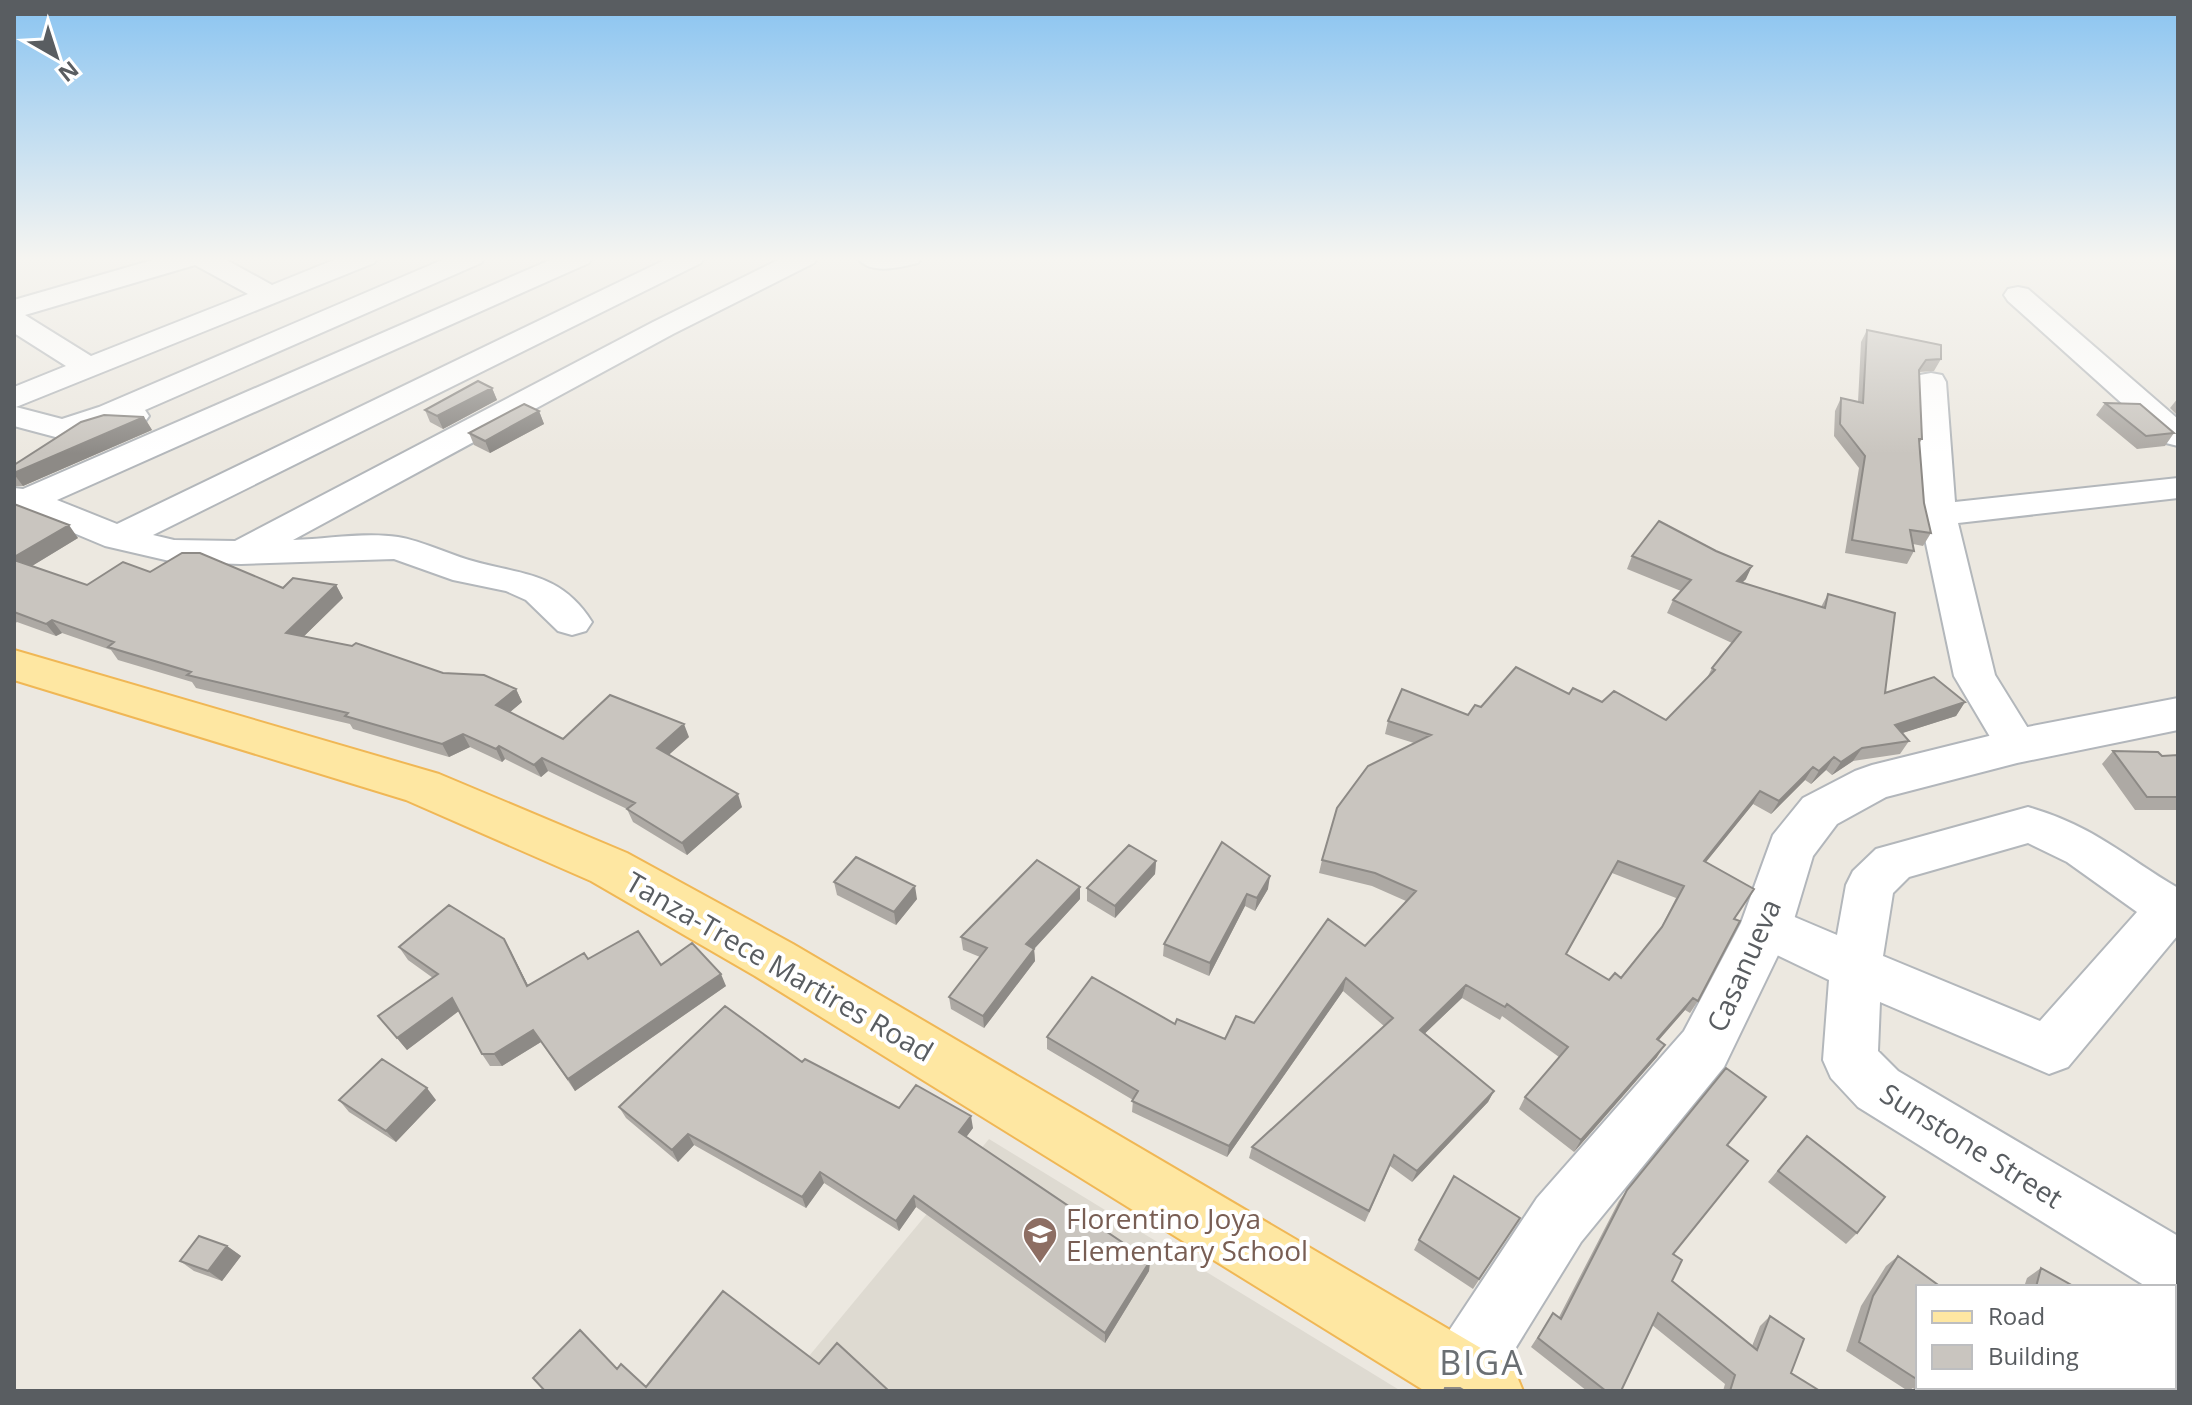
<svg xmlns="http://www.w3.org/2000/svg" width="2192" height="1405" font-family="'Open Sans',sans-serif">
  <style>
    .education { fill: #dedad1 }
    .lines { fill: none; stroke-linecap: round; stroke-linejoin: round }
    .street-casing { stroke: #b3b7bb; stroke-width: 4 }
    .secondary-casing { stroke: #b2b6bb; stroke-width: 4 }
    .primary-casing { stroke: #f0b755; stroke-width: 4 }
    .street { fill: #fff; fill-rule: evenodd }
    .secondary { fill: #fff; fill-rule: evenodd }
    .primary { fill: #fee7a2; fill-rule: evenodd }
    .wall { fill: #ada9a4; fill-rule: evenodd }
    .shaded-wall { fill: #8d8a86 }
    .building { fill: #c9c5bf; stroke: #8d8a86; stroke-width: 2; fill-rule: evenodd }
    .labels { text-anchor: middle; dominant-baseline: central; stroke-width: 8; stroke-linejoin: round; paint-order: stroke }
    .near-street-label { font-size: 28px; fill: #595d61; stroke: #fff }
    .near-education-label { font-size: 28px; fill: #785e54; stroke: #fff; text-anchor: start }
    .near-quarter-label { font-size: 34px; letter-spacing: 2px; fill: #6a6f73; stroke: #fff }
  </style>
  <rect width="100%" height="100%" fill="#ece8e0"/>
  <!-- education -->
  <path class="education" d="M989 1139 1401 1391H780Z"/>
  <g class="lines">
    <!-- street casing -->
    <g class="street-casing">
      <path id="street" d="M163 257H221L272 285 341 257H378L374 263 16 407 62 419 99 407 449 257H485L481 263 145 410 149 416 144 423 133 426 112 424 63 439 14 426V387L66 366 14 333V300ZM195 265 248 294 91 356 25 315Z
        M557 257H593L589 263 57 500 117 524 671 257H705L701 263 153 535 174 540 235 541 653 322 784 257H818L814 263 673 334 293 540C327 539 365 532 398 537 422 541 446 553 469 560 519 575 560 571 592 622L586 631 572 635 558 631 526 600 506 591 453 580 394 559 241 564 174 562 105 546 14 508V488L23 489Z
        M857 257H922L918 263C900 267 869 276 857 257Z
        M2018 287 2028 289 2178 419V446L2166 443 2008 301 2004 295 2008 289Z
        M1931 373 1942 375 1946 382 1955 502 2178 478V498L1958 523 1995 675 2039 746 2032 757 2017 762 2002 757 1954 676 1920 515 1916 382 1920 375Z
        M2028 807C2094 826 2122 855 2178 888V935L2068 1067 2049 1074 1880 1002 1878 1051 1898 1071 2178 1236V1302L2174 1300V1287H2147L1858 1107 1831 1078 1823 1060 1829 980 1748 941 1741 926 1748 911 1766 905 1837 935 1846 885 1853 871 1876 849ZM2028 843 2067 862 2137 912 2040 1021 1883 956 1893 893 1909 877Z"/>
    </g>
    <!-- secondary casing -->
    <g class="secondary-casing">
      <path id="secondary" d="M2178 698V730L2017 763 1886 797 1837 824 1813 856 1792 926 1724 1067 1581 1242 1489 1391H1434L1427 1373 1437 1349 1537 1198 1684 1031 1741 923 1773 835 1803 798 1855 771 1872 765 2017 729Z"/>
    </g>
    <!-- primary casing -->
    <g class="primary-casing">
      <path id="primary" d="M14 650 439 774 627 853 793 944 1513 1367 1523 1391H1425L755 976 591 881 406 800 14 680Z"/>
    </g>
    <!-- street -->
    <use href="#street" class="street"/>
    <!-- secondary -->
    <use href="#secondary" class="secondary"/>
    <!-- primary -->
    <use href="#primary" class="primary"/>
  </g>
  <!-- wall -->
  <path class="wall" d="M1867 330 1941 359 1934 371 1919 372 1922 439 1919 444 1924 503 1931 533 1923 546 1913 544 1914 551 1907 564 1845 553 1859 468 1834 436 1835 411 1841 398 1858 402 1861 342Z
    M492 388 497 400 443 429 430 422 425 410Z
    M2178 398V416L2170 408Z
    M2105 403 2174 433 2165 446 2137 449 2096 415Z
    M539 411 544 424 490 453 474 445 469 433Z
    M144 417 152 430 23 486H14V465Z
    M14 504 78 538 32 566 87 585 150 572 283 588 336 585 343 598 304 636 443 673 516 689 522 702 510 712 563 739 689 737 669 754 742 807 687 855 633 822 627 809 548 771 541 777 505 759 502 762 470 747 449 757 353 729 350 724 196 688 192 682 118 660 111 650 62 633 56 636 17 622 14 624Z
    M1632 556 1746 579 1742 583 1821 607 1828 594 1885 693 1965 702 1956 716 1902 733 1909 741 1900 754 1853 761 1832 775 1826 770 1811 784 1805 780 1771 814 1753 804 1706 862 1735 919 1698 1001 1690 1013 1685 1010 1659 1040 1657 1057 1574 1152 1519 1109 1525 1097 1559 1057 1502 1016 1500 1020 1462 998 1425 1033 1494 1091 1488 1102 1412 1182 1390 1166 1365 1222 1249 1158 1252 1147 1384 1026 1343 991 1227 1157 1132 1112 1133 1100 1047 1049V1037L1175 1024 1225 1039 1254 1023 1365 946 1406 901 1372 886 1319 873 1322 860 1414 743 1385 734 1388 721 1468 715 1481 707 1569 694 1602 702 1666 720 1707 678 1712 668 1732 643 1667 613 1673 600 1681 591 1627 569ZM1612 873 1676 898 1661 928 1621 978 1609 980 1566 955Z
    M2113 751 2162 756 2178 755V810H2135L2102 764Z
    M1222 842 1268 889 1255 911 1245 906 1209 976 1163 956 1164 944Z
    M1156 861 1155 874 1115 918 1087 901V888Z
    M834 882 917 899 896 925 837 895Z
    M1080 899 1034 949 1035 961 984 1028 951 1009 949 997 980 957 963 950 961 937Z
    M504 939 528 985 588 959 661 965 726 986 575 1091 541 1042 502 1066H490L482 1054 459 1011 407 1050 378 1016 433 978 408 960 399 947Z
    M802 1062 899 1108 973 1128 966 1137 1150 1261 1149 1271 1105 1343 916 1207 899 1231 824 1183 806 1208 694 1145 678 1162 626 1118 619 1107Z
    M339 1100H436L396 1142 349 1112Z
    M1807 1136 1857 1233 1846 1244 1768 1182Z
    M1727 1145 1673 1254 1672 1281 1752 1346 1760 1326 1770 1316 1791 1373 1820 1391H1723L1725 1384 1652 1325 1621 1391H1587L1531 1347 1553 1313 1559 1317 1619 1201 1627 1190Z
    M1513 1228 1473 1289 1414 1250 1419 1240Z
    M227 1246 241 1256 222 1281 194 1271 180 1261Z
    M1898 1256 1918 1287V1387H2174L2178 1391H1916L1913 1388 1908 1391 1846 1351 1861 1306 1886 1266Z
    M2041 1268 2075 1287H2024L2027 1278Z"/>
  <!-- shaded-wall -->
  <path class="shaded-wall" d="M492 388 497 400 443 429 437 416Z
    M539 411 544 424 490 453 485 441Z
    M144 417 152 430 23 486 14 474V473Z
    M69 525 78 538 22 572 14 562V557Z
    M1752 566 1746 579 1730 594 1737 581Z
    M336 585 343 598 294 646 286 633Z
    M52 620 62 633 56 636 46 624Z
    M516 689 522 702 503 718 496 705Z
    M1965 702 1956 716 1887 738 1895 725Z
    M684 724 689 737 662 761 657 748Z
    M463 734 470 747 449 757 442 744Z
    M499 746 505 759 502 762 496 749Z
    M1862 748 1853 761 1832 775 1841 762Z
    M1834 757 1826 770 1811 784 1819 771Z
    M542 758 548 771 541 777 534 765Z
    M1813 767 1805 780 1771 814 1779 801Z
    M1760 791 1753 804 1697 873 1704 861Z
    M738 794 742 807 687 855 682 843Z
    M1156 861 1155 874 1115 918V906Z
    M1270 876 1268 889 1255 911 1257 898Z
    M915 886 917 899 896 925 894 912Z
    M1080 887V899L1034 949 1035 961 984 1028 983 1016 1026 944Z
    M1247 894 1245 906 1209 976 1210 963Z
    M504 939 511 951 534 998 527 986Z
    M721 974 726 986 575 1091 568 1079Z
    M1346 978 1343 991 1227 1157 1229 1146Z
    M1466 985 1462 998 1416 1042 1420 1030Z
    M452 998 460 1010 407 1050 397 1038Z
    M1693 998 1685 1010 1649 1051 1657 1039Z
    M533 1030 541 1042 502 1066 494 1054Z
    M1665 1045 1657 1057 1574 1152 1581 1140Z
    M427 1088 436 1100 396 1142 386 1131Z
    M1494 1091 1488 1102 1412 1182 1417 1171Z
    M971 1116 973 1128 961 1144 959 1132Z
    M688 1134 694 1145 678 1162 672 1150Z
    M820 1172 824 1183 806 1208 802 1197Z
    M914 1196 916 1207 899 1231 896 1221Z
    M227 1246 241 1256 222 1281 208 1271Z
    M1150 1261 1149 1271 1105 1343V1333Z"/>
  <!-- building -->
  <path class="building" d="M1867 330 1941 345V359L1926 360 1919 370 1922 439H1919L1924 503 1931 533 1910 530 1914 551 1852 540 1865 456 1840 424 1841 398 1863 403Z
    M478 381 492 388 437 416 425 410Z
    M2105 403 2140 404 2174 433 2146 436Z
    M524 404 539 411 485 441 469 433Z
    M104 415 144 417 14 473V465L81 422Z
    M14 504 69 525 14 557Z
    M1659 521 1716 551 1752 566 1737 581 1825 608 1828 594 1895 613 1885 693 1934 677 1965 702 1895 725 1909 741 1862 748 1841 762 1834 757 1819 771 1813 767 1779 801 1760 791 1704 861 1754 889 1734 919 1740 921 1698 1001 1693 998 1657 1039 1665 1045 1581 1140 1525 1097 1568 1047 1507 1004 1505 1007 1466 985 1420 1030 1494 1091 1417 1171 1394 1155 1369 1211 1252 1147 1393 1018 1346 978 1229 1146 1132 1101 1138 1091 1047 1037 1092 977 1175 1024 1177 1019 1225 1039 1236 1016 1254 1023 1328 919 1365 946 1416 891 1375 873 1322 860 1337 808 1368 766 1431 735 1388 721 1402 689 1468 715 1475 705 1481 707 1516 667 1569 694 1573 688 1602 702 1614 691 1666 720 1715 670 1712 668 1741 632 1673 600 1691 580 1632 556ZM1618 861 1684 886 1662 927 1621 978 1615 973 1609 980 1566 954Z
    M182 553H200L283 588 293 578 336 585 286 633 352 646 356 643 443 673 484 675 516 689 496 705 563 739 610 695 684 724 657 748 738 794 682 843 627 809 635 803 542 758 534 765 499 746 496 749 463 734 442 744 345 716 348 713 187 675 191 672 108 647 114 642 52 620 46 624 14 612V560L87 585 123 562 150 572Z
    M2113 751 2158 752 2162 756 2178 755V797H2147Z
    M1222 842 1270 876 1257 898 1247 894 1210 963 1164 944Z
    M1129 845 1156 861 1115 906 1087 888Z
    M856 857 915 886 894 912 834 882Z
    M1037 860 1080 887 1026 944 1034 949 983 1016 949 997 987 948 961 937Z
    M449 905 504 939 527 986 584 953 588 959 638 931 661 965 692 943 721 974 568 1079 533 1030 494 1054H482L452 998 397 1038 378 1016 438 974 399 947Z
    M725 1006 802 1062 805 1059 899 1108 916 1085 971 1116 959 1132 1150 1261 1105 1333 914 1196 896 1221 820 1172 802 1197 688 1134 672 1150 619 1107Z
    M382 1059 427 1088 386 1131 339 1100Z
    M1726 1068 1766 1097 1727 1145 1748 1161 1673 1254 1682 1260 1672 1281 1757 1350 1770 1316 1804 1339 1791 1373 1820 1391H1730L1735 1375 1658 1313 1621 1391H1606L1538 1338 1553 1313 1561 1319 1627 1190Z
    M1807 1136 1885 1197 1857 1233 1778 1171Z
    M1454 1176 1520 1218 1479 1279 1419 1240Z
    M199 1236 227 1246 208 1271 180 1261Z
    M1898 1256 1941 1287H1918V1380L1859 1342 1873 1296Z
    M2041 1268 2075 1287H2036Z
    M723 1291 819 1364 837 1343 889 1391H545L533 1378 580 1330 617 1369 621 1364 646 1387Z
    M2174 1342 2178 1344V1391H1943L1937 1387H2174Z
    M1445 1388H1460L1465 1391H1444Z"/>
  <!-- sky -->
  <linearGradient id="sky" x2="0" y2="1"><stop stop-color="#8ac4f1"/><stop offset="0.57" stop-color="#f6f5f1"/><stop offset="1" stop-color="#f6f5f1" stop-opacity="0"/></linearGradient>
  <rect width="2192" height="454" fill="url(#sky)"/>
  <!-- icons -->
  <defs>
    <g id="school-pin" transform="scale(1.8)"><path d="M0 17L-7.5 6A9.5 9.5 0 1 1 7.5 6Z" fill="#8d6e63" stroke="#fff"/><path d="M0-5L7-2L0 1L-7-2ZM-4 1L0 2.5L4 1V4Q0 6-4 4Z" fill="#fff"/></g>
  </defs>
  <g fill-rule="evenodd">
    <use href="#school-pin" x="1040" y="1234"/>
  </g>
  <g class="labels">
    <!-- near-street labels -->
    <g class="near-street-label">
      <text transform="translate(1743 965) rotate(-66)">Casanueva</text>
      <text transform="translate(780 966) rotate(30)">Tanza-Trece Martires Road</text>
      <text transform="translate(1972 1145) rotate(32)">Sunstone Street</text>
    </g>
    <!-- near-education labels -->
    <g class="near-education-label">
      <text x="1066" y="1218">Florentino Joya<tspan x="1066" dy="32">Elementary School</tspan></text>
    </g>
    <!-- near-quarter labels -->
    <g class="near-quarter-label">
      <text x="1482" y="1362">BIGA</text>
    </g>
  </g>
  <!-- border -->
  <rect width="2192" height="1405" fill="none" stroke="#595d61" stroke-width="32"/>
  <!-- legend -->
  <rect x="1916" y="1285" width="260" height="104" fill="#ffffff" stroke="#bdbec0" stroke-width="2"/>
  <rect x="1932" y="1311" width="40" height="12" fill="#fee7a2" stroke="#bdbec0" stroke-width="2"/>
  <text x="1988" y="1325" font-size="24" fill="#595d61">Road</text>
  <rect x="1932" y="1345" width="40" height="24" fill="#c9c5bf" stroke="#bdbec0" stroke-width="2"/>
  <text x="1988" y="1365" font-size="24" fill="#595d61">Building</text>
  <!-- north arrow -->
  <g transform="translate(56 56) rotate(141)" stroke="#ffffff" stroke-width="6" paint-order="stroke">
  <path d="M0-6L14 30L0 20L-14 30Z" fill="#595d61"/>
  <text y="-12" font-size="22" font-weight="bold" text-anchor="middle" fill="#595d61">N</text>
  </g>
</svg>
